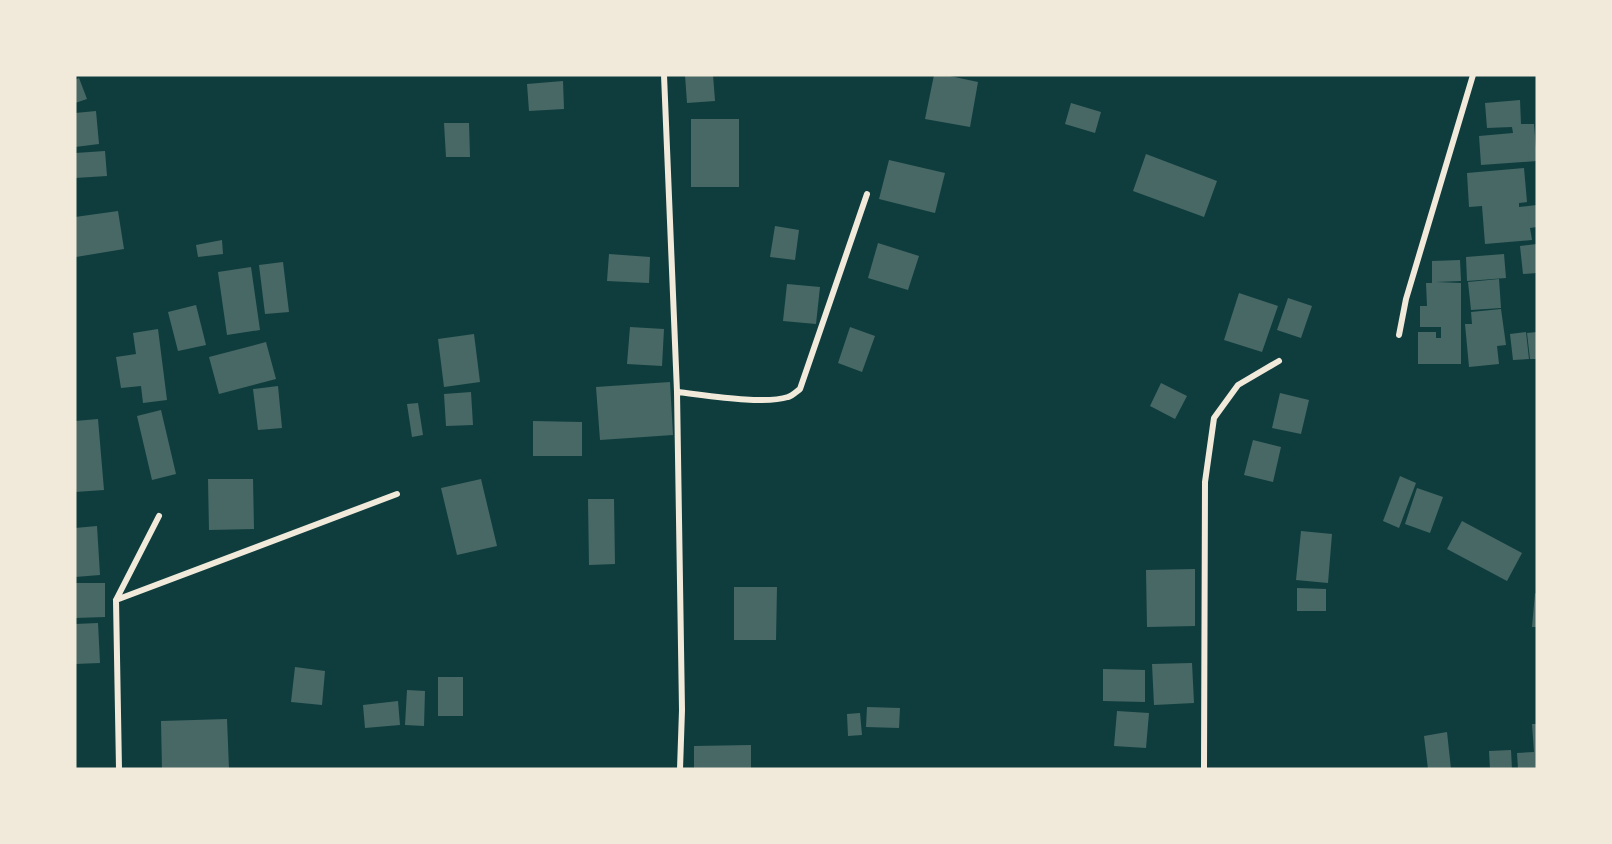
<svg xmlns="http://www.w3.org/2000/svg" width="1612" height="844" font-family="Poppins,sans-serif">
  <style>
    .building { fill: #486865 }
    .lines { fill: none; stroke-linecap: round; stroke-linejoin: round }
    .minor { stroke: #f1e9da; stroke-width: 6 }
  </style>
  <rect width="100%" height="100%" fill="#0f3d3e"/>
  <!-- building -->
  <path class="building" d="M685 75H713L715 101 687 103Z
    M934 75H945L978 82 970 127 925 119Z
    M79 78 87 99 75 103V80Z
    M563 81 564 109 529 111 527 84Z
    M1520 100 1521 124H1534L1537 161 1481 165 1479 136 1513 133 1512 127 1487 128 1485 103Z
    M1071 103 1101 112 1095 133 1065 124Z
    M96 111 99 144 75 147V113Z
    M691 119H739V187H691Z
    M444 123H469L470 157H446Z
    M105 151 107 176 75 178V153Z
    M1146 154 1217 181 1204 217 1133 191Z
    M889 160 945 173 935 213 879 199Z
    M1524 168 1527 202 1519 203V207L1537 205V227L1530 228 1532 240 1485 244 1482 206 1469 207 1467 173Z
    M118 211 124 249 76 257 75 217Z
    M775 226 799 230 795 260 770 257Z
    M222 240 223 254 198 257 196 245Z
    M878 243 919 256 908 290 868 278Z
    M1537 244V273L1523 274 1520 246Z
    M609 254 650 257 649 283 607 281Z
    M1504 254 1506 278 1467 281 1466 257Z
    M1460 260 1461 281 1436 282 1461 283V364H1418V332H1436V338H1441V327H1420V306H1427L1426 283H1432V261Z
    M283 262 289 312 265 314 259 265Z
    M251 267 260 330 227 335 218 272Z
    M1499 279 1501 308 1471 310 1468 282Z
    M787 284 820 287 816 324 783 321Z
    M1239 293 1278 306 1262 352 1224 340Z
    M1288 298 1312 306 1301 338 1277 330Z
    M196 305 206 345 178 351 168 312Z
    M1501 309 1506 345 1497 346 1499 364 1469 367 1465 324H1472L1471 312Z
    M630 327 664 329 662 366 627 364Z
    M850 327 875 336 862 372 838 363Z
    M158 329 167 400 143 403 141 386 121 388 116 357 136 354 133 333Z
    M1526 332 1529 359 1513 360 1510 334Z
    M1537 332V359H1530L1527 333Z
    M474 334 480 382 444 387 438 339Z
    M266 342 276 379 219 394 209 357Z
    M670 382 673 435 600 440 596 387Z
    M1161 383 1187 396 1175 419 1150 406Z
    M278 386 282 428 258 430 253 389Z
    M471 392 473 425 446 426 444 394Z
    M1280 393 1309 400 1301 434 1272 428Z
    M418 403 423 435 412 437 407 404Z
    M161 410 176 474 152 480 137 416Z
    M98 419 104 490 75 492V421Z
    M533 421 582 422V456H533Z
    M1253 440 1281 447 1273 482 1244 475Z
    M1400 476 1416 483 1399 528 1383 521Z
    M208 479H253L254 529 209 530Z
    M481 479 497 546 457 555 441 488Z
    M1417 488 1443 497 1430 533 1405 524Z
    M588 499H614L615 564 589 565Z
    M1462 521 1522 553 1507 581 1447 549Z
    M97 526 100 575 75 577V528Z
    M1301 531 1332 534 1328 583 1296 580Z
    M1195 569V626L1147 627 1146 570Z
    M75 583H105V617L75 618Z
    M734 587H777L776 640H734Z
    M1297 588 1326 589V611H1297Z
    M1535 593 1537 594V627H1532Z
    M98 623 100 663 75 664V624Z
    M1192 663 1194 703 1154 705 1152 664Z
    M295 667 325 671 322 705 291 702Z
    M1103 669 1145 670V702L1103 701Z
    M438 677H463V716H438Z
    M407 690 425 691 424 726 405 725Z
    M398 701 400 725 365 728 363 705Z
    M867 707 900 708 899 728 866 727Z
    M1117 711 1149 713 1146 748 1114 746Z
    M860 713 862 735 848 736 847 714Z
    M227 719 229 769H162L161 721Z
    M1532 724H1537V769H1518L1517 753 1534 752Z
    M1447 732 1451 769H1428L1424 736Z
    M751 745V769H694V746Z
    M1511 750 1512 769H1490L1489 751Z"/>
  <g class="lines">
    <!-- minor -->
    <path class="minor" d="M664 75 677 392 682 710 680 769
      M1399 335 1406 299 1473 75
      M677 392C705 395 763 405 788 397 792 396 796 392 800 389L867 194
      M116 600 397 494
      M119 769 116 600 159 516
      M1204 769 1205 482 1214 418 1238 385 1279 361"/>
  </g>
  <!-- border -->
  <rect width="1612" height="844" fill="none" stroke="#f1e9da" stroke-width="153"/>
</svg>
